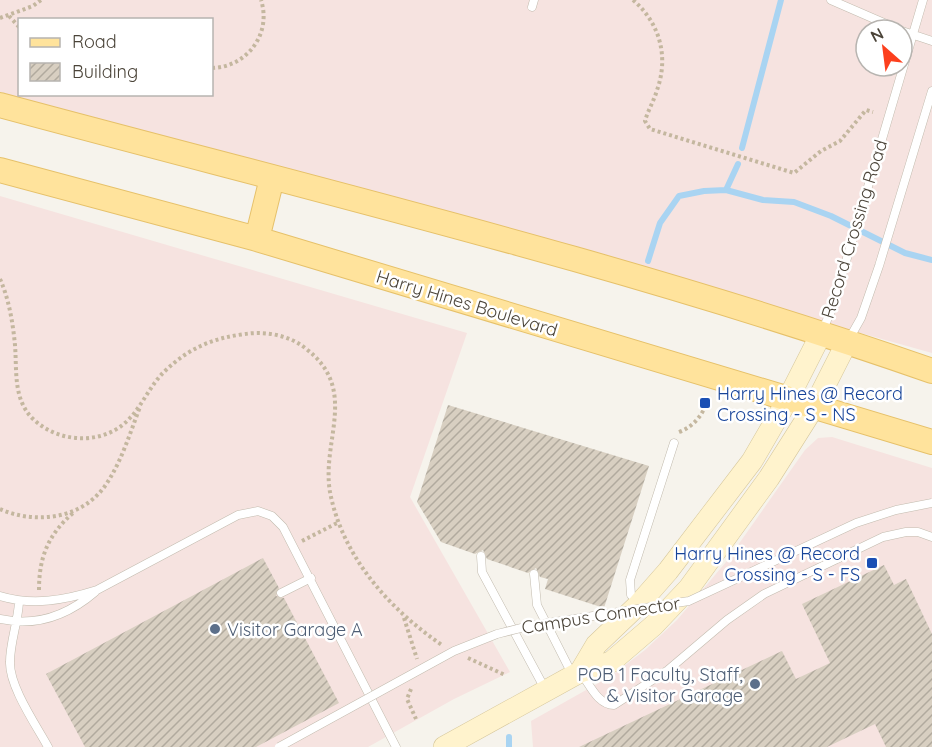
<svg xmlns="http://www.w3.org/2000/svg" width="932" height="747" font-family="Quicksand,sans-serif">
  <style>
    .medical { fill: #f6e3e0; fill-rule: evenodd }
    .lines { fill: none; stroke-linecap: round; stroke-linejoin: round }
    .stream { stroke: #a9d4f2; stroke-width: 6 }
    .building { fill: url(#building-hatch) }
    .lane-casing { stroke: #c2bbae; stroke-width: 9 }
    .secondary-casing { stroke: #d6c79b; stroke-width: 22 }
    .primary-casing { stroke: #e6c16a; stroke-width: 26 }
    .path { stroke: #c4b79f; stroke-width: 4; stroke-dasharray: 3 3; stroke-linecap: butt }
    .lane { stroke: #fff; stroke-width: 8 }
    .secondary { stroke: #fff3cd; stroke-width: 21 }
    .primary { stroke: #ffe39c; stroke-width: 24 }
    .lane-bridge-casing { stroke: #c2bbae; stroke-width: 9; stroke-linecap: butt }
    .lane-bridge { stroke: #fff; stroke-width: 8 }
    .transit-dot { fill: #1a4fb4; stroke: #fff; stroke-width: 2 }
    .service-dot { fill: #5c6f8a; stroke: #fff; stroke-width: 2 }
    .labels { text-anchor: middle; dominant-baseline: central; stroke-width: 5; stroke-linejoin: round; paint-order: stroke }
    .street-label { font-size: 18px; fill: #4b4439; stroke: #fff }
    .transit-label { font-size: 18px; fill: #164399; stroke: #fff; text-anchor: start }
    .service-label { font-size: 18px; fill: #4e5e75; stroke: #fff; text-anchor: start }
  </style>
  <defs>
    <pattern id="building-hatch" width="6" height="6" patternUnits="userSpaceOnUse" patternTransform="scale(1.5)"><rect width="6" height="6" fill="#d8cfc1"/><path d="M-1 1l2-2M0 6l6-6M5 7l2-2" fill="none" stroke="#b1aa9e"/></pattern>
  </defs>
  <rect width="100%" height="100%" fill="#f6f3ec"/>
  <!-- medical -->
  <path class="medical" d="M0 0H932V353L0 92ZM20 20H212V94H20ZM866 30H902V66H866Z
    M0 196 467 333 410 497 510 672 454 699 368 747H0Z
    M832 437 932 468V747H533L531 721 611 676 645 650 677 620 726 562 805 450 818 438Z"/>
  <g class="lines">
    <!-- stream -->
    <path class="stream" d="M742 148 781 0
      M726 190 763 200 794 202 831 216 905 253 932 260
      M648 261 660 223 679 196 704 191 726 190 738 164
      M509 737V747"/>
  </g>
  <!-- building -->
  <path class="building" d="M448 405 649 466 604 608 545 589 548 579 540 577 536 568 528 573 487 559 483 550 475 554 441 542 417 502Z
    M263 558 279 588 276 596 284 598 339 703 256 747H85L46 674Z
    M884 565 894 585 906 579 932 634V747H886L875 724 827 747H579L782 651 796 679 830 663 802 604Z"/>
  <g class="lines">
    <!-- lane casing -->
    <g class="lane-casing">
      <path id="lane" d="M831 0 900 30
        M532 7 534 0
        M902 31 932 41
        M822 331 832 309 923 0
        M848 341 861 318 879 266 932 91
        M481 556 482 572 545 689
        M534 574 537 605 572 674
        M281 593 311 578
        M0 596C33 606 65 600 97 590L238 515 258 511 272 516 283 527 396 747
        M19 602C18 622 10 642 10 662 9 686 36 725 48 747
        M638 602 631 595 630 580 674 443
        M0 619C36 627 67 616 95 592
        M581 673C590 685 598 705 614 705L668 670 727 620 764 594 883 537 906 532H918L932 537"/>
    </g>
    <!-- secondary casing -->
    <g class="secondary-casing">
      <path id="secondary" d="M580 672 596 645 639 604 668 571 752 461 788 399 821 334
        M444 747 580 672 611 662 653 626 689 588 769 478 814 407 847 342"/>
    </g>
    <!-- primary casing -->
    <g class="primary-casing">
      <path id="primary" d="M0 105C311 189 627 264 932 371
        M0 170 257 239 932 442
        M257 239 272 178"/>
    </g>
    <!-- path -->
    <path class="path" d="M633 0C660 23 669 57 657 90 654 101 648 110 645 121L650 129 794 173 821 151 840 141 866 110 873 112
      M9 16 20 28
      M0 18 33 6 41 0
      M212 68C247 67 272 34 261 0
      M0 279C9 299 13 324 15 345 17 371 13 398 32 418 58 444 105 446 130 418 143 404 151 384 165 371 189 348 213 338 245 334 265 331 289 335 305 348 360 389 321 440 330 492 342 556 389 609 442 645
      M679 432C695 426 703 414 709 398
      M0 509C36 525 84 519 107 483 122 460 130 433 140 407
      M302 541 339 522
      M39 590C39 557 48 535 73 513
      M404 618 417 659
      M468 658 505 675
      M411 689 407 699 416 719"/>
    <!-- lane -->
    <use href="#lane" class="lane"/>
    <!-- secondary -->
    <use href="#secondary" class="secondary"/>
    <!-- primary -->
    <use href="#primary" class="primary"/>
    <!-- lane-bridge casing -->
    <g class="lane-bridge-casing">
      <path id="lane-bridge" d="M279 747 454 651 497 634 529 626 689 601 856 523 896 510 932 503"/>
    </g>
    <!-- lane-bridge -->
    <use href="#lane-bridge" class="lane-bridge"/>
  </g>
  <!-- markers -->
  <g class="transit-dot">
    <rect x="699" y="397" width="12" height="12" rx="3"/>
    <rect x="866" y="557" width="12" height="12" rx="3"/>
  </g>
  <g class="service-dot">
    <circle cx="215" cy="629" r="6"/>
    <circle cx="755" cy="684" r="6"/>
  </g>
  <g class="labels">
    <!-- street labels -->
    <g class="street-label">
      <text transform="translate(854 229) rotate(-73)">Record Crossing Road</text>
      <text transform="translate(467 303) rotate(17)">Harry Hines Boulevard</text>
      <text transform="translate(601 615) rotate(-9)">Campus Connector</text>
    </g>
    <!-- transit labels -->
    <g class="transit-label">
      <text x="717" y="393">Harry Hines @ Record<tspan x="717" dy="21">Crossing - S - NS</tspan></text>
      <text x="860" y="553" text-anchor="end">Harry Hines @ Record<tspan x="860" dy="21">Crossing - S - FS</tspan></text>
    </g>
    <!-- service labels -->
    <g class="service-label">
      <text x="227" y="629">Visitor Garage A</text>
      <text x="743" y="674" text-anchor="end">POB 1 Faculty, Staff,<tspan x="743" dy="21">&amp; Visitor Garage</tspan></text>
    </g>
  </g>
  <!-- legend -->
  <rect x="18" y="18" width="195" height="78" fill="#ffffff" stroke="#b7b4b0" stroke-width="1.5"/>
  <rect x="30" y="38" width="30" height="9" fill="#ffe39c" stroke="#b7b4b0" stroke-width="1.5"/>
  <text x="72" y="48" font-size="18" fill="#4b4439">Road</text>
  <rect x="30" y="63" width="30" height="18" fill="url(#building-hatch)" stroke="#b7b4b0" stroke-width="1.5"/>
  <text x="72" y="78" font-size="18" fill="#4b4439">Building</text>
  <!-- north arrow -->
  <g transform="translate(884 48) rotate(332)"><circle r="28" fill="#ffffff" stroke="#b7b4b0" stroke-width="1.5"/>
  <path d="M0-4.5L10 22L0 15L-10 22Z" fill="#fc3f1d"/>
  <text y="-9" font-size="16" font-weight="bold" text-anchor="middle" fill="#4b4439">N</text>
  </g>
</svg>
